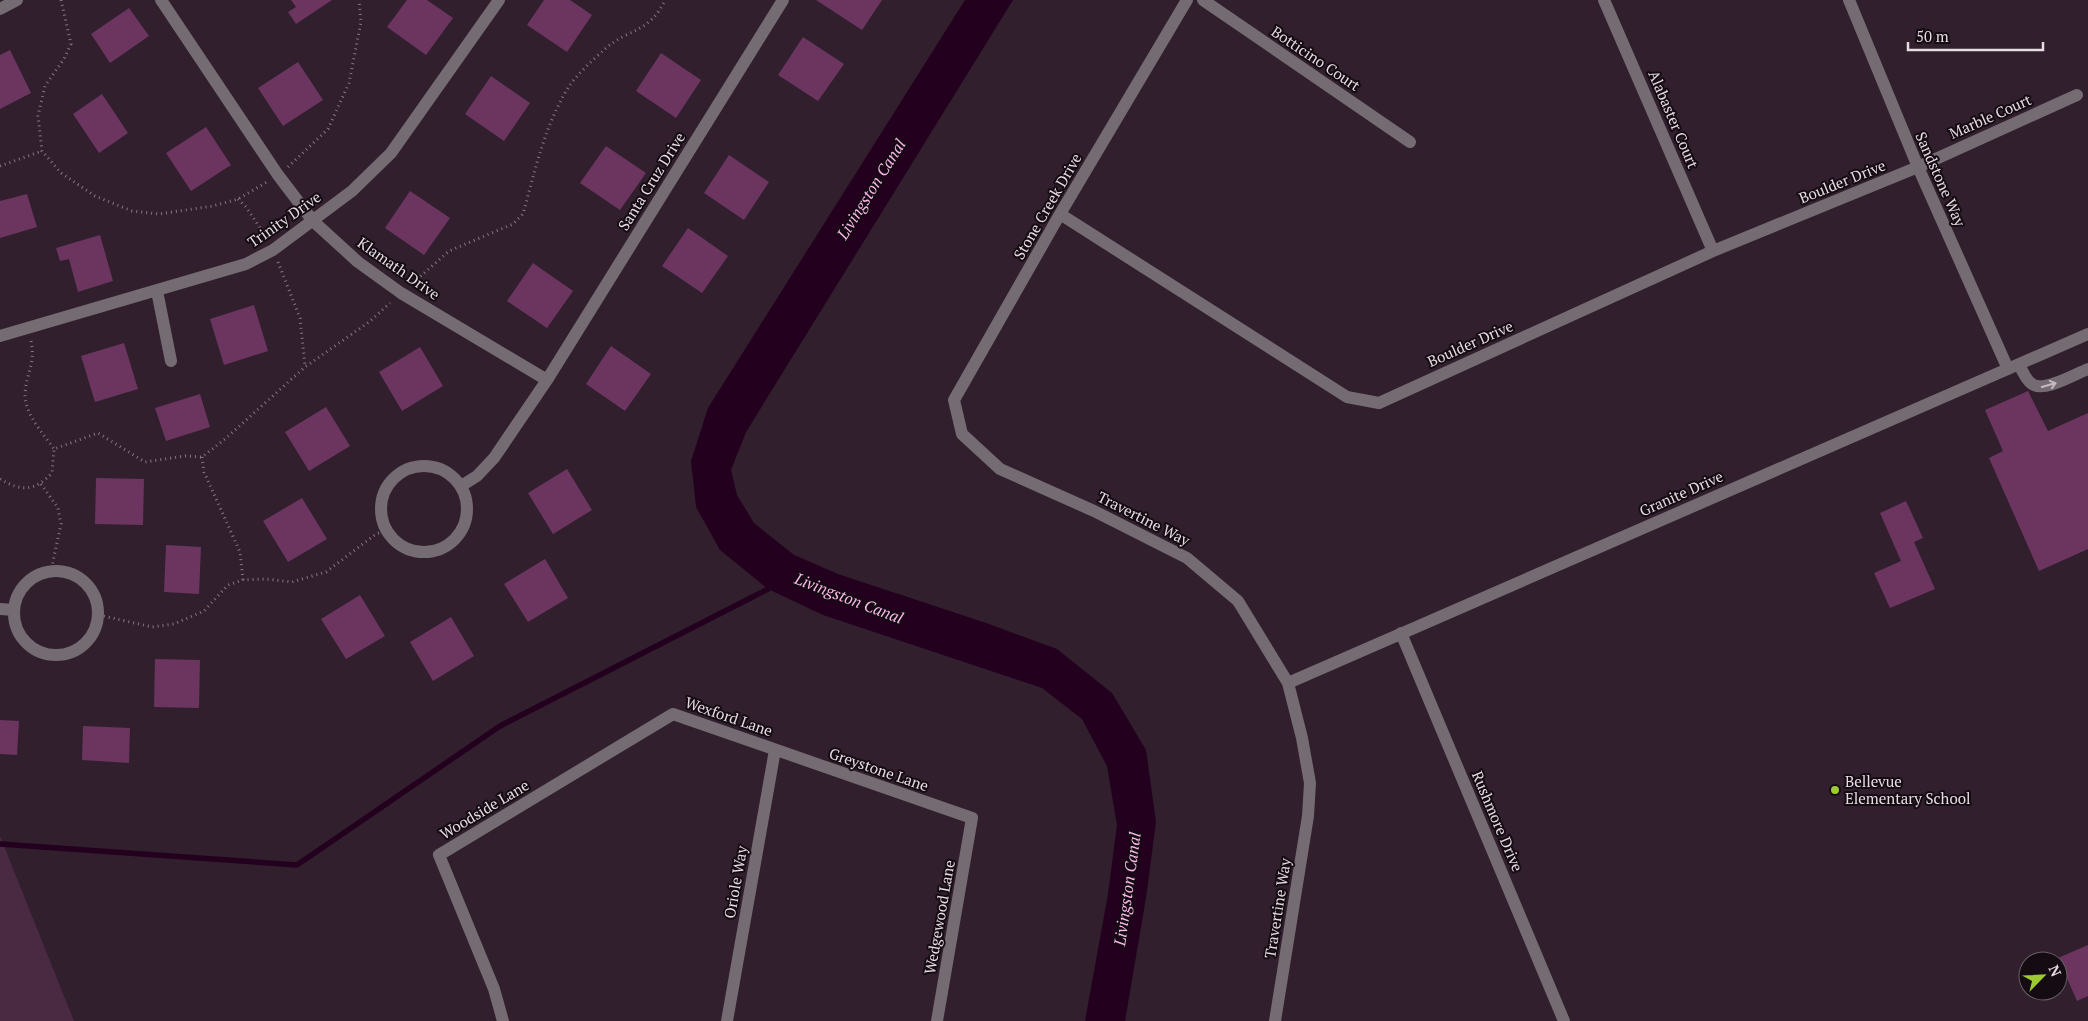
<svg xmlns="http://www.w3.org/2000/svg" width="2088" height="1021" font-family="'PT Serif',serif">
  <style>
    .green { fill: #4a2943 }
    .water { fill: #23001e }
    .lines { fill: none; stroke-linecap: round; stroke-linejoin: round }
    .stream { stroke: #23001e; stroke-width: 5.5 }
    .building { fill: #6b3560 }
    .path { stroke: #867682; stroke-width: 3; stroke-dasharray: 1 4; stroke-linecap: butt }
    .minor { stroke: #756b72; stroke-width: 12 }
    .oneway { stroke: #c6b9c2 }
    .poi-dot { fill: #9dca30; stroke: #140c12; stroke-width: 2 }
    .labels { text-anchor: middle; dominant-baseline: central; stroke-width: 4; stroke-linejoin: round; paint-order: stroke }
    .street-label { font-size: 15px; fill: #e8dbe4; stroke: #140c12 }
    .poi-label { font-size: 15px; fill: #e8dbe4; stroke: #140c12; text-anchor: start }
    .water-label { font-size: 16px; font-style: italic; fill: #fbb7eb; stroke: #140c12 }
  </style>
  <rect width="100%" height="100%" fill="#311f2d"/>
  <!-- green -->
  <path class="green" d="M0 836 74 1021H0Z"/>
  <!-- water -->
  <path class="water" d="M965 0H1013L746 432 731 470 737 495 754 523 794 555 838 574 989 624 1057 649 1112 693 1146 750 1156 822 1146 898 1125 1021H1085L1108 894 1117 825 1107 766 1082 719 1042 688 823 615 768 589 720 550 696 507 691 461 708 408Z"/>
  <g class="lines">
    <!-- stream -->
    <path class="stream" d="M0 844 297 865 500 726 768 589 773 583"/>
  </g>
  <!-- building -->
  <path class="building" d="M291 0H332L296 24 288 12 296 7Z
    M407 0H427L453 18 426 55 387 27Z
    M544 0H570L592 15 567 52 527 25Z
    M816 0H882L862 30Z
    M129 8 149 36 110 63 91 34Z
    M803 37 844 64 818 101 778 75Z
    M10 50 31 93 0 109V55Z
    M661 53 701 80 676 118 636 91Z
    M298 62 323 100 283 126 258 88Z
    M491 76 530 103 504 141 465 114Z
    M102 94 128 133 99 153 73 114Z
    M206 127 231 165 191 191 166 153Z
    M606 146 646 173 620 210 580 183Z
    M729 155 769 182 744 220 704 193Z
    M410 191 450 218 424 255 385 228Z
    M27 194 37 227 0 238V201Z
    M688 228 728 256 702 293 662 266Z
    M100 235 113 281 78 292 69 259 60 261 56 248Z
    M533 263 573 291 547 328 507 301Z
    M254 305 268 351 224 365 210 319Z
    M124 343 138 389 95 402 81 356Z
    M611 346 651 374 625 411 586 384Z
    M420 347 443 386 402 411 379 372Z
    M2028 391 2048 431 2088 413V549L2039 571 1989 458 2003 451 1985 410Z
    M200 394 210 427 166 441 155 408Z
    M326 407 350 446 309 471 285 432Z
    M567 469 592 510 553 534 528 493Z
    M96 478 144 479 143 525 95 524Z
    M302 498 327 539 288 562 263 521Z
    M1906 501 1923 538 1914 542 1935 589 1890 608 1874 573 1901 561 1880 513Z
    M166 545 201 547 199 594 164 592Z
    M545 559 568 598 528 622 504 584Z
    M360 595 385 636 346 659 321 619Z
    M451 617 474 656 433 681 410 642Z
    M155 659 200 660 199 708 154 707Z
    M0 720 19 721 17 755 0 754Z
    M83 726 130 728 129 763 82 760Z
    M2088 945V996L2077 1001 2058 958Z"/>
  <g class="lines">
    <!-- path -->
    <path class="path" d="M61 0 71 44 64 59 45 86 38 116 42 151 61 173 95 196 132 211 159 214 213 206 238 199 267 182
      M0 166 42 151
      M288 167 328 129 349 83 361 22 359 0
      M238 199 246 207 267 238
      M278 262 300 318 305 366
      M413 283 449 251 513 224 523 214C535 171 544 127 568 88 576 75 593 60 605 49 628 28 649 34 665 0
      M31 341C36 363 26 374 25 394 25 415 43 433 54 449
      M202 457 204 472 240 552 243 580
      M0 479C22 492 35 491 52 473L54 449 98 433 145 462 185 456 202 457 225 439 305 367 369 322 390 303
      M41 484 58 508 61 524 51 571
      M99 615 152 627 174 624 204 611 228 585 243 580 266 579 292 582 326 572 376 534 387 530"/>
    <!-- minor -->
    <path class="minor" d="M161 0 278 175 313 221 358 262 401 293 547 380
      M1187 0 1060 214 954 400 962 434 1000 469 1094 511 1187 558 1238 601 1288 683 1302 738 1310 783 1308 816 1275 1021
      M1203 0 1410 142
      M1604 0 1713 251
      M1849 0 1918 167 2008 369
      M0 9 17 0
      M1060 214 1347 397 1379 403 1713 251 1918 167 2077 95
      M157 291 171 361
      M0 336 246 264 273 250 352 191 391 153 499 0
      M2019 364C2022 371 2026 380 2032 384 2044 393 2075 374 2088 369
      M381 509a43 43 0 1 1 86 0a43 43 0 1 1-86 0Z
      M461 486 477 476 494 458 547 380 783 0
      M14 613a42 42 0 1 1 84 0a42 42 0 1 1-84 0Z
      M0 609 14 610
      M1401 633 1564 1021
      M1288 683 2088 334
      M503 1021 494 989 439 855 673 714 972 818 937 1021
      M727 1021 775 750"/>
  </g>
  <!-- one-way arrows -->
  <defs><path id="oneway-shaft" d="M-6 0H5M1.5-3L5.5 0L1.5 3" fill="none" stroke-width="1.6" stroke-linecap="round" stroke-linejoin="round" transform="scale(1.25)"/></defs>
  <use class="oneway" href="#oneway-shaft" transform="translate(2049 385) rotate(-16)"/>
  <!-- markers -->
  <circle class="poi-dot" cx="1835" cy="790" r="5"/>
  <g class="labels">
    <!-- street labels -->
    <g class="street-label">
      <text transform="translate(1316 58) rotate(34)">Botticino Court</text>
      <text transform="translate(1990 116) rotate(-24)">Marble Court</text>
      <text transform="translate(1674 119) rotate(67)">Alabaster Court</text>
      <text transform="translate(1941 179) rotate(66)">Sandstone Way</text>
      <text transform="translate(651 181) rotate(-58)">Santa Cruz Drive</text>
      <text transform="translate(1842 181) rotate(-22)">Boulder Drive</text>
      <text transform="translate(1047 206) rotate(-60)">Stone Creek Drive</text>
      <text transform="translate(284 219) rotate(-35)">Trinity Drive</text>
      <text transform="translate(399 268) rotate(35)">Klamath Drive</text>
      <text transform="translate(1470 343) rotate(-24)">Boulder Drive</text>
      <text transform="translate(1681 493) rotate(-24)">Granite Drive</text>
      <text transform="translate(1144 518) rotate(27)">Travertine Way</text>
      <text transform="translate(729 716) rotate(19)">Wexford Lane</text>
      <text transform="translate(879 769) rotate(19)">Greystone Lane</text>
      <text transform="translate(484 809) rotate(-31)">Woodside Lane</text>
      <text transform="translate(1498 821) rotate(67)">Rushmore Drive</text>
      <text transform="translate(735 882) rotate(-80)">Oriole Way</text>
      <text transform="translate(1277 908) rotate(-81)">Travertine Way</text>
      <text transform="translate(939 917) rotate(-80)">Wedgewood Lane</text>
    </g>
    <!-- poi labels -->
    <g class="poi-label">
      <text x="1845" y="781">Bellevue<tspan x="1845" dy="17">Elementary School</tspan></text>
    </g>
    <!-- water labels -->
    <g class="water-label">
      <text transform="translate(871 189) rotate(-58)">Livingston Canal</text>
      <text transform="translate(849 598) rotate(21)">Livingston Canal</text>
      <text transform="translate(1127 889) rotate(-82)">Livingston Canal</text>
    </g>
  </g>
  <!-- north arrow -->
  <g transform="translate(2043 976) rotate(66)"><circle r="24" fill="#140c12" stroke="#695f66"/>
  <path d="M0-4L9 19L0 12L-9 19Z" fill="#9dca30"/>
  <text y="-8" font-size="14" font-weight="bold" text-anchor="middle" fill="#e8dbe4">N</text>
  </g>
  <!-- scale -->
  <path d="M1908 42v8h135v-8" fill="none" stroke="#e8dbe4" stroke-width="2.5"/>
  <text x="1916" y="42" font-size="15" fill="#e8dbe4" stroke="#140c12" stroke-width="4" paint-order="stroke">50 m</text>
</svg>
